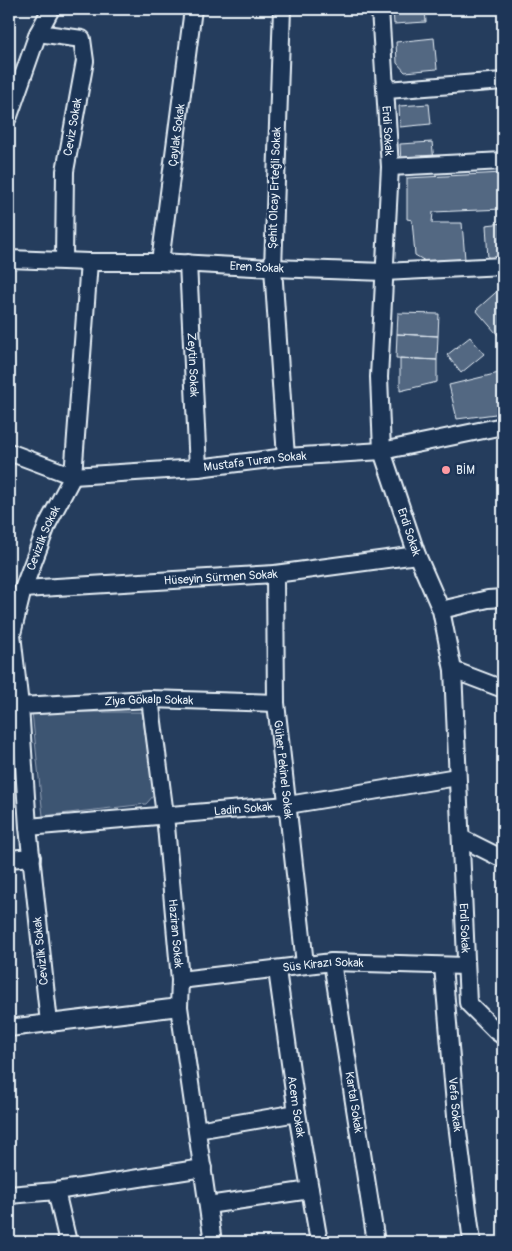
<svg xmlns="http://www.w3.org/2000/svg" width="512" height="1251" font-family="Pangolin,sans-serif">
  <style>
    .park { fill: #3e5472; stroke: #93a2b5 }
    .building { fill: #536782; stroke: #e8f1f8 }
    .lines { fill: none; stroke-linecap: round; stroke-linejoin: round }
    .minor-casing { stroke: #e8f1f8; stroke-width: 20 }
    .minor { stroke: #1d3557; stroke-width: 16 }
    .poi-dot { fill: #ff9aa2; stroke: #1d3557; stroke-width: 2 }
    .labels { text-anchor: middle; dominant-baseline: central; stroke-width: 5; stroke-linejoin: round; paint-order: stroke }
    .street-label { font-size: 12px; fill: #e8f1f8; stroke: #1d3557 }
    .poi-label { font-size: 12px; fill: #e8f1f8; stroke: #1d3557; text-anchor: start }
  </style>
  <rect width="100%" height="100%" fill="#253d5d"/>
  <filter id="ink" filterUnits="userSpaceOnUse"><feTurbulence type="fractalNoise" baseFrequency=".02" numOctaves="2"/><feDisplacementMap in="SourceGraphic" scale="10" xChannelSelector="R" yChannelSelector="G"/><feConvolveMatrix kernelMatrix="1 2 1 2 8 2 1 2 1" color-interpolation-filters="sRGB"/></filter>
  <g filter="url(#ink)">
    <!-- park -->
    <path class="park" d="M32 712H142L154 795 146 804 43 816Z"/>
    <!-- building -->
    <path class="building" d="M393 9H425L426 22 394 24Z
      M434 38 437 69 405 72 397 63 396 42Z
      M429 104 431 124 400 127 399 106Z
      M432 142 434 161 401 163 400 144Z
      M503 173V209L433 212 432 223H462L465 259 425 261 415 255 412 220 407 219V178Z
      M503 223V258L488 259 486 225Z
      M503 286V341L476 310Z
      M398 313 439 314 438 336 397 334Z
      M397 334 438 336 437 360 396 358Z
      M470 337 484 354 461 373 447 355Z
      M400 358 437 360V382L400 391Z
      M503 372V413L457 419 449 385Z"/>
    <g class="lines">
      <!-- minor casing -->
      <g class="minor-casing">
        <g id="minor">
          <path d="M282 9 273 268 286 457"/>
          <path id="s1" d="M380 9 390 167 379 377 382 451 417 555 441 610 453 670 468 1003 496 1031 503 1036"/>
          <path d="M38 33 82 39 85 61 65 171 64 260"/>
          <path d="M387 90 503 81"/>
          <path d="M9 116 38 33 51 9"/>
          <path d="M390 167 503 161"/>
          <path id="s2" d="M9 259 89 262H160L273 268 384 272 503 266"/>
          <path id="s3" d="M160 262 193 9"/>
          <path id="s4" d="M188 263 198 468"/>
          <path id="s5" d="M9 452 73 476 198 468 286 457 382 451 503 426"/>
          <path id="s6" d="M275 574 276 703 305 964"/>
          <path id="s7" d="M23 589 275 574 417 555"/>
          <path d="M441 610 488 599 503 598"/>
          <path d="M453 670 503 689"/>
          <path id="s8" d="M150 699 165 815 180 980 179 1007 213 1242"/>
          <path id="s9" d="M20 706 150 699 276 703"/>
          <path id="s10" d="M28 827 288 805 457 777"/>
          <path d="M461 838 503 859"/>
          <path d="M9 859 32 857"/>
          <path id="s11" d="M332 962 376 1242"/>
          <path id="s12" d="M443 966 456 1116 472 1242"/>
          <path id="s13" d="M277 970 297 1113 319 1242"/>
          <path id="s14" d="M180 980 332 962 466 966"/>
          <path id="s15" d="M49 1023 28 827 20 706 12 634 23 589 48 523 73 476 89 262"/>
          <path d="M9 1028 179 1007"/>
          <path d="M197 1130 297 1113"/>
          <path d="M56 1191 68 1242"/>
          <path d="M9 1195 56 1191 203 1168"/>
          <path d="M208 1205 310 1190"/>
        </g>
      </g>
      <!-- minor -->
      <use href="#minor" class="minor"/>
    </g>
  </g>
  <!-- markers -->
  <circle class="poi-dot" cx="446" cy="470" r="5"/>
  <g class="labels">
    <!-- street labels -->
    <g class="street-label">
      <text transform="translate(73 127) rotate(-80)">Ceviz Sokak</text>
      <text stroke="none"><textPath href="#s1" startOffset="122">Erdi Sokak</textPath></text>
      <text stroke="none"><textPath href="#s3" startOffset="128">Çaylak Sokak</textPath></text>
      <text transform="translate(275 188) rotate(-88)">Şehit Olcay Erteğli Sokak</text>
      <text stroke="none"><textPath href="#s2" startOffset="248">Eren Sokak</textPath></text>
      <text stroke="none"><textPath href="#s4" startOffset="102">Zeytin Sokak</textPath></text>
      <text stroke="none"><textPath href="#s5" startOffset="251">Mustafa Turan Sokak</textPath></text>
      <text stroke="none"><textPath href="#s1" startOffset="528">Erdi Sokak</textPath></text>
      <text stroke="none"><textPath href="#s15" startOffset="492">Cevizlik Sokak</textPath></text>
      <text stroke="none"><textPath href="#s7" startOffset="198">Hüseyin Sürmen Sokak</textPath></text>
      <text stroke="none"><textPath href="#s9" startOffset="129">Ziya Gökalp Sokak</textPath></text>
      <text stroke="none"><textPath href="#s6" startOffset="196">Güher Pekinel Sokak</textPath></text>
      <text stroke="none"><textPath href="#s10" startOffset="216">Ladin Sokak</textPath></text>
      <text stroke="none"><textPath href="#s1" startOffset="932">Erdi Sokak</textPath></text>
      <text stroke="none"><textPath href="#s8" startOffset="236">Haziran Sokak</textPath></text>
      <text transform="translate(41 951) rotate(-96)">Cevizlik Sokak</text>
      <text stroke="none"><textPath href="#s14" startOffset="144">Süs Kirazı Sokak</textPath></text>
      <text stroke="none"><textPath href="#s11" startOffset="142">Kartal Sokak</textPath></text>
      <text stroke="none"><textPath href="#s12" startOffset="139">Vefa Sokak</textPath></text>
      <text stroke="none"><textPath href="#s13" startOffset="138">Acem Sokak</textPath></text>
    </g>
    <!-- poi labels -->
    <g class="poi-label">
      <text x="456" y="470">BİM</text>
    </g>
  </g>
  <!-- margin -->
  <rect width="512" height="1251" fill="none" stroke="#1d3557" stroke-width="30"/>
  <rect x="15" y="15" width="482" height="1221" fill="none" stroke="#e8f1f8" stroke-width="2" filter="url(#ink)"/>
</svg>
